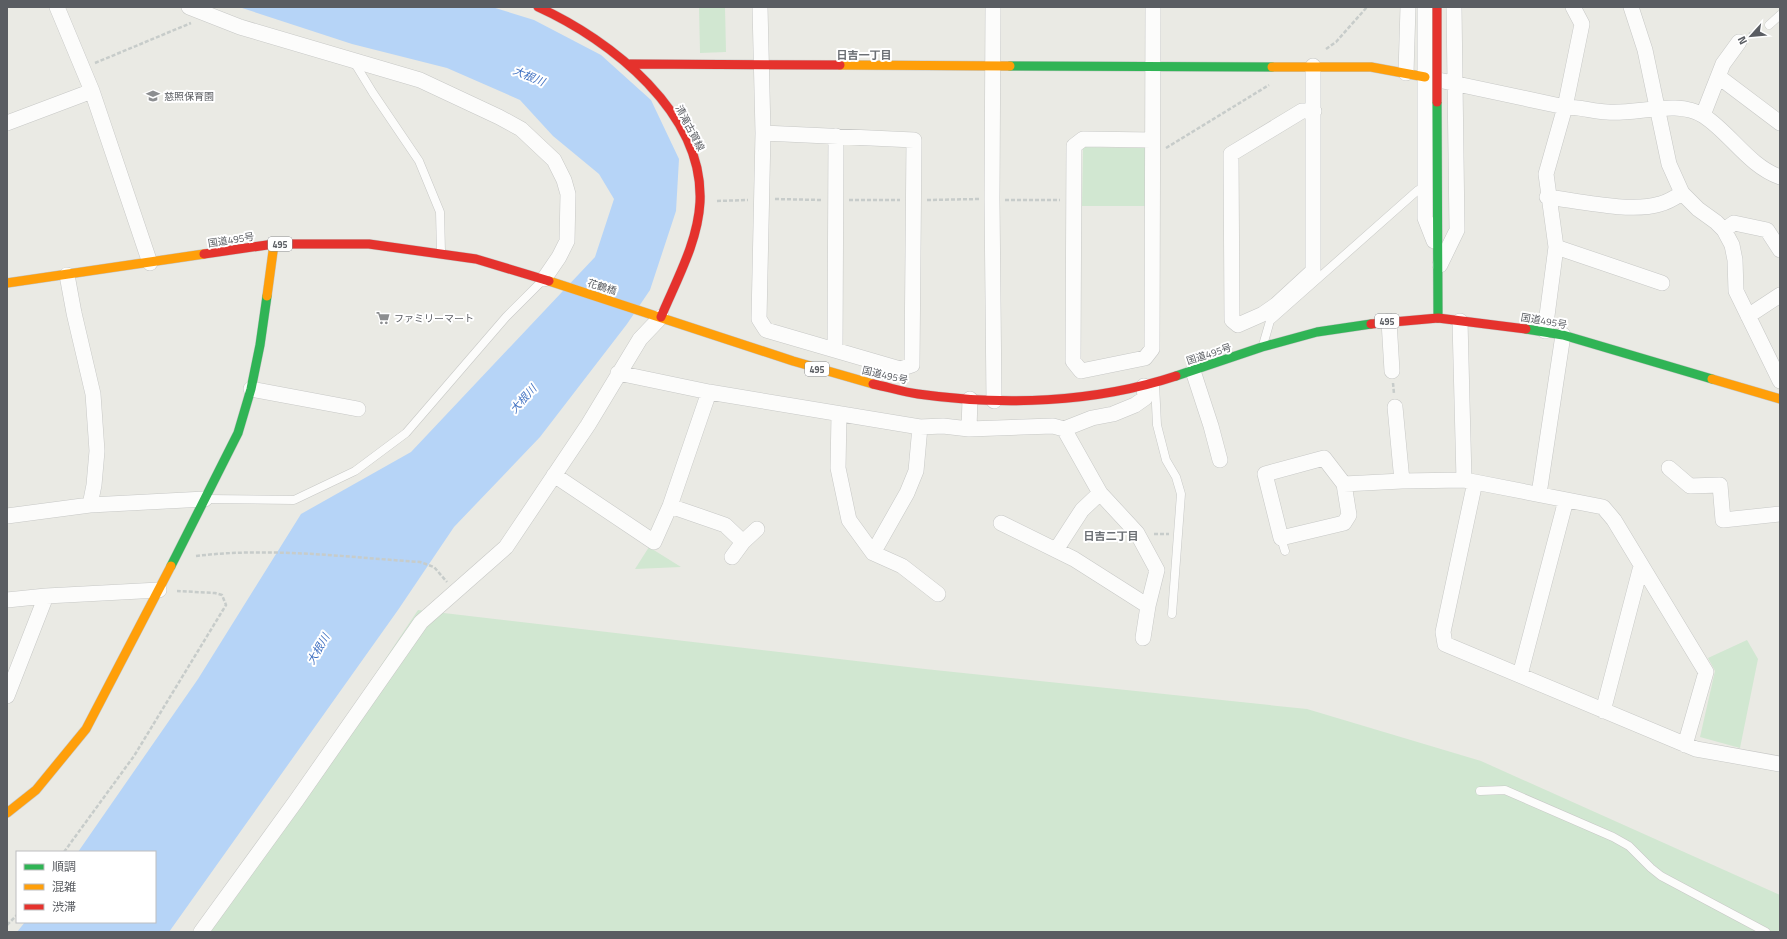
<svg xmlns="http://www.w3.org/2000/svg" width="1787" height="939" font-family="'Titillium Web','Noto Sans JP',sans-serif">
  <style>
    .green { fill: #d1e7d1 }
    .water { fill: #b6d4f7 }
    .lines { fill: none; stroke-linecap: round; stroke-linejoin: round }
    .lane-casing { stroke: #c7c8c6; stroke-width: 9 }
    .street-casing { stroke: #c7c8c6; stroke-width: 16 }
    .fast-casing { stroke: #c5c6c5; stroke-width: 10 }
    .slow-casing { stroke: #c5c6c5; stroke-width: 10 }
    .jam-casing { stroke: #c5c6c5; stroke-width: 10 }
    .path { stroke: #c7ccca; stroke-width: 2.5; stroke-dasharray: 4 2; stroke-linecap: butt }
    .lane { stroke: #fcfcfb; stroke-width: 8 }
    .street { stroke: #fcfcfb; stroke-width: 15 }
    .fast { stroke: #30b455; stroke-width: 9 }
    .slow { stroke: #ff9f0a; stroke-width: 9 }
    .jam { stroke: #e5322d; stroke-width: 9 }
    .jam-bridge-casing { stroke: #c5c6c5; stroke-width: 10; stroke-linecap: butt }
    .jam-bridge { stroke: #e5322d; stroke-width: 9 }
    .labels { text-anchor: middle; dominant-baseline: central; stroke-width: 4; stroke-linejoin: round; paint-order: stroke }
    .shield { fill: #fff; stroke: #8c8e91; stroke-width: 1 }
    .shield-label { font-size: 9px; font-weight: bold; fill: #5a5d62 }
    .poi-label { font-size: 10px; fill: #5a5d62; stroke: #fff; text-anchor: start }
    .street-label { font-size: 10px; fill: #5a5d62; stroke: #fff }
    .neighbourhood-label { font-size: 11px; font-weight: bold; fill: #6b6f74; stroke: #fff }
    .water-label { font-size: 11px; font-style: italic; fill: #4272c2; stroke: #fff }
  </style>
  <rect width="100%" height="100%" fill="#eaeae4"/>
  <!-- green -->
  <path class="green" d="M699 7H725L726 52 700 53Z
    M1083 147 1148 148V206H1082Z
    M649 547 681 567 635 569Z
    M418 610 925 669 1307 709 1481 761 1780 895V932H203Z
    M1747 640 1758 659 1740 748 1700 737 1715 671 1708 658Z"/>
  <!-- water -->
  <path class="water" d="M239 7H492L534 20 601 55 651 100 679 159 676 211 650 290 627 324 540 437 454 527 398 610 169 932H17L25 922H155V852H78L198 679 301 514 411 452 595 257 614 199 599 174 553 136 520 100 447 68 352 44Z"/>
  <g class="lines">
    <!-- lane casing -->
    <g class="lane-casing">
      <path id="lane" d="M1769 25 1780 15
        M354 62 373 93 419 161 440 212 441 252
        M1263 345 1270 321 1418 190 1425 188
        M1155 384 1157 425 1166 460 1176 477 1181 494 1172 614
        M206 499 294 500 355 471 406 433 506 317 543 280
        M1281 538 1285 551
        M1480 791 1505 790 1613 837 1629 846 1651 868 1661 876 1766 932"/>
    </g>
    <!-- street casing -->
    <g class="street-casing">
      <path id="street" d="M57 7 92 91 150 263
        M189 7 240 27 420 80 499 117 521 129 554 160 564 180 568 194 567 241 559 257 544 279
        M760 7 763 133
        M993 7 992 199 994 401
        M1425 7V218L1434 241
        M1631 7 1645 50 1669 164 1682 193 1698 209 1716 222 1724 230 1732 245 1735 260 1736 291 1780 381
        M1313 66V271L1276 305 1263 314 1238 325 1232 320 1231 154 1302 111H1314
        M1406 73 1408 7
        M1719 77 1780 123
        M1429 78 1565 107C1580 107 1592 111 1607 112 1636 115 1678 99 1704 116 1731 134 1749 166 1780 177
        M1703 115 1723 64 1739 42
        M7 123 92 91
        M763 133 914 140 912 365 900 369 766 330 759 319Z
        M1152 140 1083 139 1074 146 1073 361 1081 371 1145 358 1152 349 1153 7
        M1547 197C1579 201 1631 213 1660 204 1668 202 1676 197 1682 193
        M1724 230 1734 223 1767 230 1780 250
        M1556 247 1662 283
        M1440 265 1457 230 1454 7
        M67 275 74 313 93 394 97 451 94 485 90 505
        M1748 316 1780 295
        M1389 321 1392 371
        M1460 321 1464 480
        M1545 331 1556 247 1546 174 1565 107 1582 24 1573 7
        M835 350 836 136
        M1193 371 1211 426 1220 460
        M618 373 709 392 920 427 916 471 907 493 873 553 849 520 838 468 839 415
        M251 389 358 409
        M1395 407 1402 481 1464 480 1475 482 1603 507 1614 520 1706 672 1685 745
        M920 427 943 426 969 429 1053 426 1064 429 1092 418 1113 414 1135 405 1145 398 1144 386
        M969 429 970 399
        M1064 429 1100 493
        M1669 468 1690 486 1720 485 1723 520 1780 514
        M554 475 654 542 670 506 709 392
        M1475 482 1443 632 1445 644 1696 749 1780 764
        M1344 484 1349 515 1344 523 1281 538 1265 474 1324 458 1344 484 1402 481
        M1539 494 1563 335
        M670 506 725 525 743 542
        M7 516 90 505 205 499
        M1001 523 1074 559 1148 606 1143 638
        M1056 550 1082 510 1100 493 1137 533 1157 570 1148 606
        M873 553 902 566 938 594
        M732 557 743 542 757 529
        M46 596 159 590
        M7 600 46 596 7 696
        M1520 675 1566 500
        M1603 711 1641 566
        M201 932 296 801 421 622 506 547 588 425 640 339 661 317"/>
    </g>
    <!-- fast casing -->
    <g class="fast-casing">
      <path id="fast" d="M1010 66 1272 67
        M1437 102 1438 318
        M1526 329 1563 335 1712 379
        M1176 376 1262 347 1317 332 1371 324
        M171 566 238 433 251 389 260 345 267 296"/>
    </g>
    <!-- slow casing -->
    <g class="slow-casing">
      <path id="slow" d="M840 65 1010 66
        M1272 67H1371L1425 77
        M549 281 793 361 873 384
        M7 283 204 254
        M267 296 274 244
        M1712 379 1780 399
        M7 813 36 790 86 729 171 566"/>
    </g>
    <!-- jam casing -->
    <g class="jam-casing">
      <path id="jam" d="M538 7C611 40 704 113 700 202 698 242 676 281 661 317
        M630 64 840 65
        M204 254 274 244H369L476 259 549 281
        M1371 324 1438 318 1526 329
        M873 384C888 387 903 392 918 394 1003 406 1094 403 1176 376"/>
    </g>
    <!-- path -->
    <path class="path" d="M1749 34 1761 28
      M1326 49 1336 42 1367 7
      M95 63 191 23
      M1166 148 1269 85
      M775 199 822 200
      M849 200H900
      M927 200 980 199
      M1005 200H1060
      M717 201 748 200
      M1393 383 1394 394
      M1154 534H1169
      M196 556C270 547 345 557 420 562L434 567 447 582
      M64 852 134 756 226 605 222 595 215 593 177 591
      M7 925 17 915"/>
    <!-- lane -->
    <use href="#lane" class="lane"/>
    <!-- street -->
    <use href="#street" class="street"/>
    <!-- fast -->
    <use href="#fast" class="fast"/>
    <!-- slow -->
    <use href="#slow" class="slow"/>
    <!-- jam -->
    <use href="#jam" class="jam"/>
    <!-- jam-bridge casing -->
    <g class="jam-bridge-casing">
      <path id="jam-bridge" d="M1437 7V102"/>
    </g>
    <!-- jam-bridge -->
    <use href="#jam-bridge" class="jam-bridge"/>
  </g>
  <!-- icons -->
  <defs>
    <g id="school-bare" transform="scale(1.08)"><path d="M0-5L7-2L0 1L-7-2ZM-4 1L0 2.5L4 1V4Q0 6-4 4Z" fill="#8c8e90" stroke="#fff" stroke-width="2.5" paint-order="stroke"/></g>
    <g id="supermarket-bare" transform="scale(1.08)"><path d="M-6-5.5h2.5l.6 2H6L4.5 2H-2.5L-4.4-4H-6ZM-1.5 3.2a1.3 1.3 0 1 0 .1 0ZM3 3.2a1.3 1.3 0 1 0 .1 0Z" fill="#8c8e90" stroke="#fff" stroke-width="2.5" paint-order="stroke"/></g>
  </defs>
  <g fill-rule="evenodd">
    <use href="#school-bare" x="153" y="96"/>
    <use href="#supermarket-bare" x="383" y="318"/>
  </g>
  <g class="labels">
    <!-- shield labels -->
    <g class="shield">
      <rect x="268" y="237" width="24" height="14" rx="3"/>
      <rect x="1375" y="314" width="24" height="14" rx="3"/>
      <rect x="805" y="362" width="24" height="14" rx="3"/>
    </g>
    <g class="shield-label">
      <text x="280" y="244">495</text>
      <text x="1387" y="321">495</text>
      <text x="817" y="369">495</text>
    </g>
    <!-- poi labels -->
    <g class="poi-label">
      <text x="164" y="96">慈照保育園</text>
      <text x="394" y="318">ファミリーマート</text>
    </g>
    <!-- street labels -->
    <g class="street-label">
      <text transform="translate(690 128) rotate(62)">清滝古賀線</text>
      <text transform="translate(231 240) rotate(-9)">国道495号</text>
      <text transform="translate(602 287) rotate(18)">花鶴橋</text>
      <text transform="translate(1544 321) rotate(10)">国道495号</text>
      <text transform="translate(1209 354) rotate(-18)">国道495号</text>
      <text transform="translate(885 375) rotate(13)">国道495号</text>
    </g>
    <!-- neighbourhood labels -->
    <g class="neighbourhood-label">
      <text x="864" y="55">日吉一丁目</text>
      <text x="1111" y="536">日吉二丁目</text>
    </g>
    <!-- water labels -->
    <g class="water-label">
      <text transform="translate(529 76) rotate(23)">大根川</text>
      <text transform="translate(523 399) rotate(-48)">大根川</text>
      <text transform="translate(318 649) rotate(-60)">大根川</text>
    </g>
  </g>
  <!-- border -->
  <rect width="1787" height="939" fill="none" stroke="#5a5d62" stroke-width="16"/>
  <!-- legend -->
  <rect x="16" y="851" width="140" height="72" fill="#ffffff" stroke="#bdbec0"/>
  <rect x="24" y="864" width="20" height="6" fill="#30b455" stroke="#bdbec0"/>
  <text x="52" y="871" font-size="12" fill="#5a5d62">順調</text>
  <rect x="24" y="884" width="20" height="6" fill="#ff9f0a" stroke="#bdbec0"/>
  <text x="52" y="891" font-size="12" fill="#5a5d62">混雑</text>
  <rect x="24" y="904" width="20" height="6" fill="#e5322d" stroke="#bdbec0"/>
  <text x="52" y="911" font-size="12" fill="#5a5d62">渋滞</text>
  <!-- north arrow -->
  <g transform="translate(1751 36) rotate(243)" stroke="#ffffff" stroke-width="3" paint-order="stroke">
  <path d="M0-3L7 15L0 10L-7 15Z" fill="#5a5d62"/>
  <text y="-6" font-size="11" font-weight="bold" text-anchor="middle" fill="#5a5d62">N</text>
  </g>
</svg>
